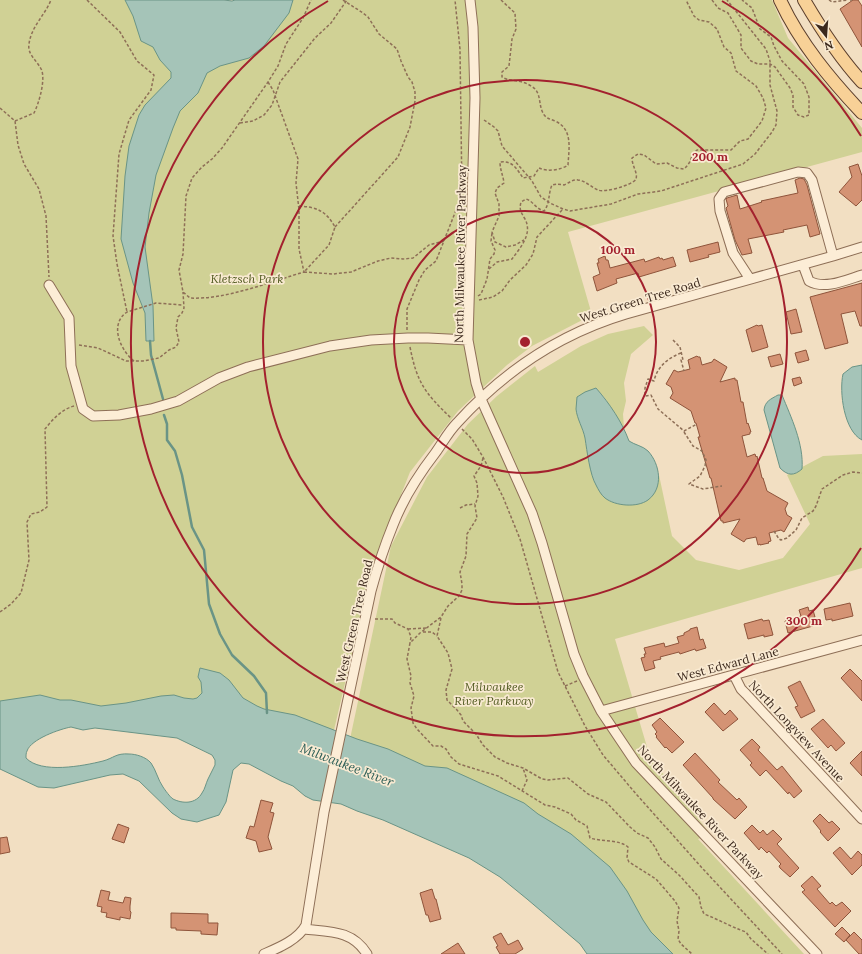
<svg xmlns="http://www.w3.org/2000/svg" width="862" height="954" font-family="Lora,serif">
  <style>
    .green { fill: #d0d195 }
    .water { fill: #a5c4b8; stroke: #6a9486; fill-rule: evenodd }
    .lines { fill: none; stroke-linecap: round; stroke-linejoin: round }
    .stream { stroke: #6a9486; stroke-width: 2.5 }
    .building { fill: #d49374; stroke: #8f543b }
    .minor-casing { stroke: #8e6f57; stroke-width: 11 }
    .major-casing { stroke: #5b3e2c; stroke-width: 14 }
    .path { stroke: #8e6f57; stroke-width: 1.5; stroke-dasharray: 3 2; stroke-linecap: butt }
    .minor { stroke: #fcedd6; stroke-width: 9 }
    .major { stroke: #f8d197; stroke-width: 12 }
    .ring { fill: none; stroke: #a3212e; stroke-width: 2 }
    .labels { text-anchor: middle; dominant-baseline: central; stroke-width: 3.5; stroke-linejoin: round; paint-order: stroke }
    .street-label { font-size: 12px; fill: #3c291d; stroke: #f9ead2 }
    .park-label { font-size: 12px; font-style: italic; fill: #525b21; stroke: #f9ead2 }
    .water-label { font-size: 13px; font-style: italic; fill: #2b5d55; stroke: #f9ead2 }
    .centre { fill: #a3212e; stroke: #f9ead2; stroke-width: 2 }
    .ring-label { font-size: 12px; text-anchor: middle; font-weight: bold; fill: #a3212e; stroke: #f9ead2; stroke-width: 3.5; stroke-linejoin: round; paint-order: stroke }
  </style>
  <rect width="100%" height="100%" fill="#f2dfc2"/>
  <!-- green -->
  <path class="green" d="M0 0H158L196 29 264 0H772L788 38 862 128V152L568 232 592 315 532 346 507 365 458 411 410 472 372 568 334 730 155 721 0 725Z
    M644 326 653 335 631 354 624 383 626 401 623 414 624 428 604 397 596 388 576 410 584 431 588 458 595 484 656 490 659 475 672 536 696 560 739 570 783 558 810 524 787 475 823 456 862 454V568L615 639 650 757 711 835 698 839 804 954H624L350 739 391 546 427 477 468 424 497 396 535 366 538 372 581 346 608 334Z"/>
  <!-- water -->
  <path class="water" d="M125 0H224L232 1 235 0H293L289 13 264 46 249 58 220 66 207 73 198 93 180 111 173 128 156 175 149 213 145 247 153 306 154 341H146L145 313 133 283 121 239 125 176 129 146 139 115 145 105 171 78V72L160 60 153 47 141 41 133 16Z
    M862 365V440C844 431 839 392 843 374L852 367Z
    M596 388C610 404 622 422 629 441 635 445 643 446 648 451 660 464 664 488 648 500 637 508 615 506 605 498 601 495 598 489 596 485 590 475 587 451 585 438 583 428 577 419 576 409 576 405 577 401 577 397L585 392Z
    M778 395H782C791 417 804 444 802 469 794 476 788 476 780 468L764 410C765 401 771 399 778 395Z
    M200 668 220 673 229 680 243 698 257 706 264 709 295 715 357 739 388 749 425 766 447 768 524 803 538 814 571 834 610 867 627 891 643 920 651 932 673 954H587L580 944 527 899 500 877 469 858 383 820 357 811 341 804 313 800 305 796 293 786 281 781 249 764 241 763 233 770 226 802 219 815 197 822 181 819 172 813 139 781 123 774 110 775 54 788 38 787 0 769V701L40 695 60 700H71L101 706 126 703 161 696 174 695 184 698 193 699 197 698 202 693 201 682 198 677ZM71 727 83 730 95 728 177 738 212 755 215 760V765C213 770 210 774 208 779 206 783 205 789 202 793 196 804 183 804 173 799 170 797 165 790 163 787 158 780 156 770 151 763 146 757 136 754 129 754 116 753 114 758 103 761 83 766 41 774 26 758 26 755 26 753 27 751 31 739 60 729 71 727Z"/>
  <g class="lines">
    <!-- stream -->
    <path class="stream" d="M150 341 151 355 163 399
      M164 415 167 424V440L175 451 182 475 192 527 204 550 209 604 220 634 232 655 254 676 266 693 267 713"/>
  </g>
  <!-- building -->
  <path class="building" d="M853 0H858L862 6V47L840 9Z
    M858 164 862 176V200L856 206 839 192 852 177 849 167Z
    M800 178 804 179 807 185 820 234 810 237 807 225 783 230 784 232 748 239 752 253 742 255 735 240 726 208 728 206 726 199 727 198 737 195 740 209 762 202 761 201 798 193 795 180Z
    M718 242 720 252 708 255 709 257 690 262 687 250Z
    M605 256 606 260H608L610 268 644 259 645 262 659 257 660 259 662 258 663 260 673 257 676 266 639 277 638 273 616 279 617 283 597 291 593 277 600 274 597 263H599L598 259Z
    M862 283V326H860L855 311 841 314 848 343 825 349 810 297Z
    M796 309 802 332 791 334 786 312Z
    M757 325 758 326 762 325 768 347 752 352 746 330Z
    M806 350 809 360 798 363 795 353Z
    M780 354 783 364 771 367 768 357Z
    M697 356 698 357H700L702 365 712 362 714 359 727 367 720 382 735 378V380H737L741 402H743L747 424 748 423 751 432H750V434L742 436 747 457 755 454 756 457 757 456 762 478H763L767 491 788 503 785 509 787 515 792 518 784 532 781 530 769 533 771 541 768 542 769 543 760 545V544L758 545 756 537 746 539 744 542 731 534 740 519 723 523V521H721L711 478H710L698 437H700L696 423H695L691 411 670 398 673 393 671 387 666 384 674 370 678 372 690 369 688 360Z
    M800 377 802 383 794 386 792 379Z
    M850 603 853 616 832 621V619L826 620 824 609Z
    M808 607 809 611 813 610 815 617 811 618 813 626 788 633 785 621 801 616 799 610Z
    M762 619 763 621 769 620 773 635 764 637V635L748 639 744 624Z
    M697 627 700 640 703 639 706 648 696 651 695 649 680 654 679 652 660 657 661 659 653 661 655 668 645 671 641 658 645 657 644 654H646L644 648 664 643 665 647 679 643 677 637 684 635V633L690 630V629Z
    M850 669 862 681V701L841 678Z
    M800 681 815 711 801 718 795 707 798 706 788 687Z
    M714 703 725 715 730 710 738 719 723 731 705 712Z
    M660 718 684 742 672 753 666 747 665 748 656 737 657 736 655 734 657 732 652 725Z
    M823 719 845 743 836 751 831 745 828 748 811 729Z
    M752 739 760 747 758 750 777 770 782 766 802 791 794 798 789 792 788 794 766 770 760 776 750 765 752 763 740 750Z
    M862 751V776L850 763Z
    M695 753 720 780 718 782 737 800 739 798 747 807 735 819 713 799V798L683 765Z
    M261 800 273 803 270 812 274 813 268 837 272 849 259 852 256 841 246 838 250 826 254 827Z
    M820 814 829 823 832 821 840 829 828 841 820 832 821 831 813 821Z
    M118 824 129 828 124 843 112 839Z
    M752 825 760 833 763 830 767 835 773 830 782 839 777 844 799 868 790 877 780 868 779 866 781 864 769 851 767 853 761 847 759 850 744 833Z
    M7 837 10 852 0 854V838Z
    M840 847 851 859 858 851 862 855V865L852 875 833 853Z
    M812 876 821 886 817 889 830 904 832 902 836 906 842 902 851 911 835 927 802 892 805 890 801 886Z
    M432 889 435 899H436L441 919 430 922 428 915H426L420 893Z
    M101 890 110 892 108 900 123 903 125 897 131 898 130 906V911L131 912 130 919 120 917V920L106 917 107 913 101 912 102 907 97 906Z
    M171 913 208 914V923H218L217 935 201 934V931L176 930V928H171Z
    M842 927 850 935 844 942 835 934Z
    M854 932 862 940V954H859L846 940Z
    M501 933 508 945 518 940 523 949 515 954H500L496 947 498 946 493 937Z
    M458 943 465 954H441Z"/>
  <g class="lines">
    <!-- minor casing -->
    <g class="minor-casing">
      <path id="minor" d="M470 0 473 27 475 98 468 340 476 383 481 399 532 513 542 543 574 654 583 676 601 711 636 763 817 954
        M803 265 809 281C825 290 846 280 862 275
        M750 279 733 253 720 211 719 199 724 192 798 172 807 173 812 180 833 256
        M49 285 69 318 71 366 83 409 93 416 119 415 151 409 178 401 219 378 248 367 330 346 371 340 408 338H428L468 340
        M734 675 741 689 746 694 862 819
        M601 711 862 640
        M304 929C330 932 352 930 367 954
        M264 954C278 948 298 940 306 925L324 812 371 591C377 569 384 547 393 525 403 499 419 474 436 452 443 442 449 431 457 423 505 370 559 334 626 314L833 256 862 247"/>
    </g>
    <!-- major casing -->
    <g class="major-casing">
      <path id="major" d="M780 0C800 43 830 79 862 113
        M804 0C821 29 839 57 862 82"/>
    </g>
    <!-- path -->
    <path class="path" d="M87 0 120 32 137 61 154 75 151 90 129 120 119 154 113 236 117 264 127 312
      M501 0 515 13 516 29 512 39 509 66 502 72V77C509 82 521 79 531 86 542 92 538 104 543 113 545 118 550 119 555 121 573 129 569 148 568 165 561 170 547 172 539 168L534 176 523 178C517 169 512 160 500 162 500 170 503 175 504 183L497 188 495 193 499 204V216L492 232 495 242 506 247 515 245 524 240
      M712 0 718 8 728 13 741 35V48L751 61 758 64H770L775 67 790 88 793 95V107L798 115 804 117 809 115V97L804 84 782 61 774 46 771 37 760 29 752 8 742 0
      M829 0 832 2 848 0
      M851 0V1
      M268 82 273 90 298 159 296 183 299 210V249L304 272C270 282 225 300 190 298L183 292 179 270 183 254 186 196 192 178 202 167 212 159 222 148 268 82 278 66 286 44 303 18 311 0
      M0 108 15 121 18 145 24 164 39 189 46 216 49 277
      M484 120 494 127 498 131 502 146 532 181 541 197 550 203 563 209 570 211 611 204 638 194 661 191 743 164 755 154 772 132 776 125 777 111 770 85V61L766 49 727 0
      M15 121 34 113C39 103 45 82 42 71 38 61 27 55 29 44 31 27 45 15 51 0
      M240 123 253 121 264 115 272 105 280 82 315 38 331 23 347 0
      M299 206C317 207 326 211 335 227L329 245 304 272
      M335 227 398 157 410 127 415 101V92L412 82 408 77 401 61 397 49 379 34 368 17 363 13 343 0
      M489 269 497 262 512 259C520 248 533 234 525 219 521 212 519 210 521 202L526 199C533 201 536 209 544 211 550 204 548 194 552 185L557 184 564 185C569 183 573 179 578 180 586 181 591 187 598 190 604 193 633 185 636 179 638 173 632 166 632 158L638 154 644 155 656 164 667 163 677 168 684 169C693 161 689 157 697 150H731L740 141 748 139 762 121 766 108 763 98 756 86 736 71 731 53 724 47 717 29 709 22 699 20 694 16 686 0
      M304 272 333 274 351 272 378 261 391 258 403 259 413 258 429 245 444 241
      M478 296 481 294 487 279 490 259 494 254 495 250 491 241 492 233
      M479 300 493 297 502 291 510 280 526 265 533 254 537 237 563 209
      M407 330V309L419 280 425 270 436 261 462 195 460 49 455 0
      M673 340 680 347 683 360H681L684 371
      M79 345 98 348 126 361H143L159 358 169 350 176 347 179 342 176 328 178 317 182 313 184 308 183 292
      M410 347C417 383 425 393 451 418
      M681 353C668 358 657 367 654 381L648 379 645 388V396L651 395 658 409 684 431 697 424
      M134 361C120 350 109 324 127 312L156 303 183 305
      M462 429 472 439 483 457 503 497 520 539 558 672 585 726 603 755 637 795 704 870 782 954
      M684 432 693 446 702 451 706 460 705 466 700 476 689 484 703 489 722 486
      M483 458 481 466 474 476 477 483 478 496 475 506 477 518 467 534 466 556 460 572 462 584V590L459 596 448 606 441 617 420 633 410 643 407 659 411 676 410 683 414 696 411 708 413 723 417 729 433 746H441L446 749 451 757 459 764 498 776 545 805 555 807 571 814 576 820 587 826 590 838C602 842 618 839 628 847L627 858 629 862 656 879 675 901 679 908 677 921 679 931 678 939 681 944 692 954
      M460 508 466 505 475 504
      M774 531 779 539 781 540 787 538 796 530 802 518 813 511 816 506 822 489 843 475 853 472 862 473
      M0 612 11 604 21 593 29 560 27 522 31 514 40 512 47 507 45 429C52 420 62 409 74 406
      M441 618 437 636 448 653 452 669 446 690 447 700 457 710 461 715 463 721 476 734 483 745 495 757 507 763 523 768 542 779 548 780 568 778 588 794 606 802 630 827 637 833 648 838 655 847 661 859 679 875 699 897 701 907 704 914C720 920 731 927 746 932L751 939 768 954
      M375 619H392L395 623 408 629 411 637 410 643
      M408 629 426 628
      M423 632H432L437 636
      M565 686 577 681
      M522 791 527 780 523 768"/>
    <!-- minor -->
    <use href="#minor" class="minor"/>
    <!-- major -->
    <use href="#major" class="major"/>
  </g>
  <!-- distance rings -->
  <g class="ring">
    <circle cx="525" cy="342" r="131"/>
    <circle cx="525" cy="342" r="262"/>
    <path d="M861 548A394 394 0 1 1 328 1M722 1A394 394 0 0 1 861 136"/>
  </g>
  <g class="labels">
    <!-- street labels -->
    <g class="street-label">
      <text transform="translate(460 254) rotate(-89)">North Milwaukee River Parkway</text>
      <text transform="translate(640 300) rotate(-17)">West Green Tree Road</text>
      <text transform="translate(354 621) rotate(-77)">West Green Tree Road</text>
      <text transform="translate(728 664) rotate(-15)">West Edward Lane</text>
      <text transform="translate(797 731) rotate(47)">North Longview Avenue</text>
      <text transform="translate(701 812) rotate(47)">North Milwaukee River Parkway</text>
    </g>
    <!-- park labels -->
    <g class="park-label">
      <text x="247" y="278">Kletzsch Park</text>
      <text x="494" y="686">Milwaukee<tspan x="494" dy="14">River Parkway</tspan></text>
    </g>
    <!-- water labels -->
    <g class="water-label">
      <text transform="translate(347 765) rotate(21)">Milwaukee River</text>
    </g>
  </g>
  <circle cx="525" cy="342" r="6" class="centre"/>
  <g class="ring-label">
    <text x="710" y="161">200 m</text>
    <text x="618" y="254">100 m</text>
    <text x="804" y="625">300 m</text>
  </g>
  <!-- north arrow -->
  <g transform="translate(826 36) rotate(163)" stroke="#f9ead2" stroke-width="3" paint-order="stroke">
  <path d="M0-3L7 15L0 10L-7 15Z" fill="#3c291d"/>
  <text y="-6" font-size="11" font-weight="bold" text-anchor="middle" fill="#3c291d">N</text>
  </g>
</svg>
